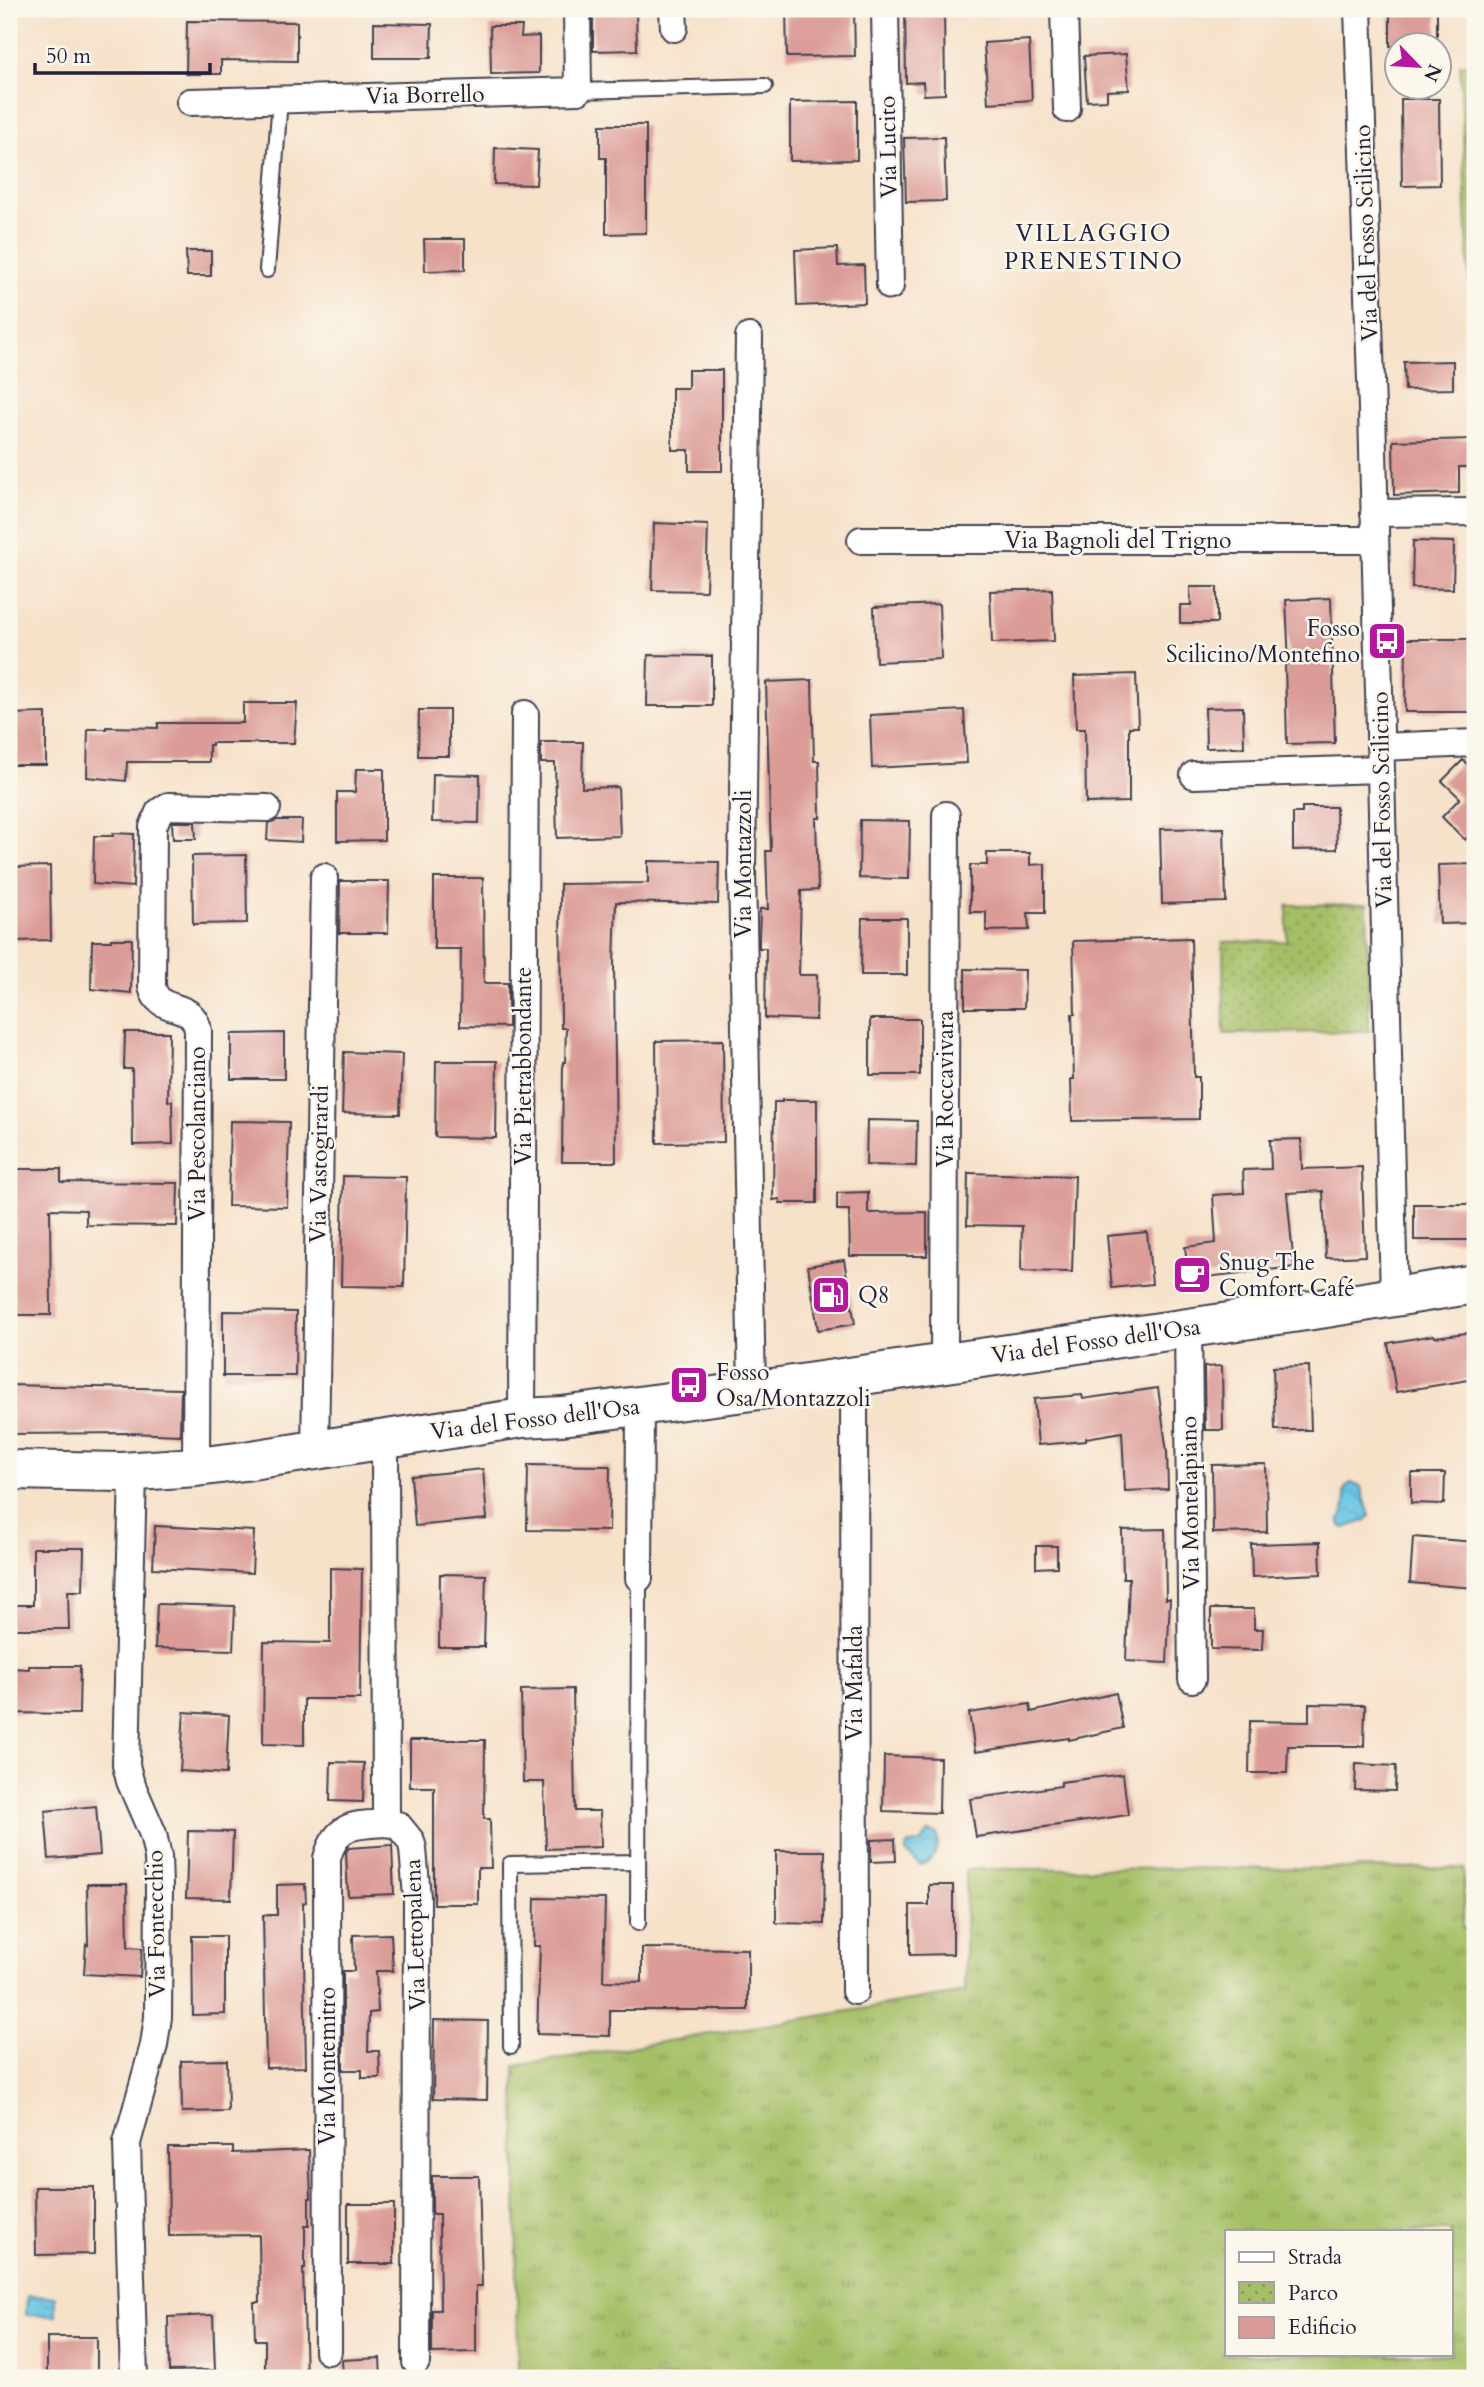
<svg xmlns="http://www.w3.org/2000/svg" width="1484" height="2387" font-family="Cardo,serif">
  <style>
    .grass { fill: url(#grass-tufts); stroke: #647050; stroke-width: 2; fill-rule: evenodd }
    .park { fill: url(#park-dots); stroke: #647050; stroke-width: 2 }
    .water { fill: url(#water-waves); stroke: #447490; stroke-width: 2 }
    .building { fill: #db9b97 }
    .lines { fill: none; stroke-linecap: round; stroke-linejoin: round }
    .lane-casing { stroke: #423f50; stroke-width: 18 }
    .street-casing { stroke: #423f50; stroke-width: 30 }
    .secondary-casing { stroke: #423f50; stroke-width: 42 }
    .lane { stroke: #fff; stroke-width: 14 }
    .street { stroke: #fff; stroke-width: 26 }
    .secondary { stroke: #fff; stroke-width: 38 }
    .labels { text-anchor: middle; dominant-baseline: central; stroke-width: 5; stroke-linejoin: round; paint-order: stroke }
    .street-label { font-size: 23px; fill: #22223b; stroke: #fbf7ec }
    .poi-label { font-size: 23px; fill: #22223b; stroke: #fbf7ec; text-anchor: start }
    .neighbourhood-label { font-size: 24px; letter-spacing: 2px; fill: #22223b; stroke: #fbf7ec }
  </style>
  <defs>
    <pattern id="grass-tufts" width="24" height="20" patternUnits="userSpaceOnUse" patternTransform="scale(1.75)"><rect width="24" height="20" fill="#a5bf66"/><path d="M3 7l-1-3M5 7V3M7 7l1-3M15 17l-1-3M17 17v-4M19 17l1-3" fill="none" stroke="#869b55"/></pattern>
    <pattern id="park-dots" width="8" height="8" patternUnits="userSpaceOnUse" patternTransform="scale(1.75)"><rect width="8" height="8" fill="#a5bf66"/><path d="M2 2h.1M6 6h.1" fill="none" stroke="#869b55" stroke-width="1.8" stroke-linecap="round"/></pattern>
    <pattern id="water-waves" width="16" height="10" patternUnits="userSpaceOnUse" patternTransform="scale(1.75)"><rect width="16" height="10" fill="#66c5e4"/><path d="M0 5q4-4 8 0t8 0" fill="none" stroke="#58a9c4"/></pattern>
  </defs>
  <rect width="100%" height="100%" fill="#fbf7ec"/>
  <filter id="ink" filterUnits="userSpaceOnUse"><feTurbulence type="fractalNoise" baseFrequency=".0143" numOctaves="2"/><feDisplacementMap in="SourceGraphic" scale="14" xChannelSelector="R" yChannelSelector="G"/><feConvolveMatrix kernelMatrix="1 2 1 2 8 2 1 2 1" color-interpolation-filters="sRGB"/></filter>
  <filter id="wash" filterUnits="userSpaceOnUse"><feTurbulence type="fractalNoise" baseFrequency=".00686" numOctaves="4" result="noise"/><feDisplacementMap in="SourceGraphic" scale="28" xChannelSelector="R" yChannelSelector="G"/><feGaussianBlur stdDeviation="1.57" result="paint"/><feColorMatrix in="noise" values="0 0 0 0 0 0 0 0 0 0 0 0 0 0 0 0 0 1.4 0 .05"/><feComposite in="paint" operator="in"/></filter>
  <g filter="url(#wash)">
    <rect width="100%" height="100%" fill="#f6e1c9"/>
    <!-- grass -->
    <path class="grass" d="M1460 64H1475V350H1472Z
      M1464 1868 1463 1928 1475 1930V2378H518L515 2066 965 1992 966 1869ZM1227 2231H1451V2354H1227Z"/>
    <!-- park -->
    <path class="park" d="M1367 904 1369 1031 1224 1034 1223 942 1287 941V905Z"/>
    <!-- water -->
    <path class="water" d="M1351 1483 1361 1487 1370 1516 1367 1520 1344 1528 1340 1524C1339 1515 1344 1514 1345 1506 1347 1495 1339 1491 1351 1483Z
      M929 1832 937 1834C939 1848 935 1862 920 1865L906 1852V1847L909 1844 921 1843Z
      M27 2296 56 2297V2316L26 2315Z"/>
    <g id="blocks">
      <!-- building -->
      <path class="building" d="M593 9H636L637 50 593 51Z
        M786 9H854L855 56 787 57Z
        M905 9H944L945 94 924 95 923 82 906 83Z
        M1390 9H1437V46H1390Z
        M187 21 297 22V61L221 60V74H186Z
        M374 23 432 24 431 58H374Z
        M490 26H522L521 37 539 36V73L491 74Z
        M1029 40 1032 100 988 103 984 43Z
        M1126 54 1129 90 1107 91V100L1087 101 1084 56Z
        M1401 99H1439L1440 185 1402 186Z
        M857 101V160L790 161V102Z
        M600 125H646V233L606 234V158H600Z
        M944 137 946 201 906 202 904 138Z
        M495 148 538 150 536 185 494 184Z
        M424 239H465V270L425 271Z
        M837 248 838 266 864 265 865 303 797 306 795 250Z
        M186 251H211V276H187Z
        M1453 361V389L1405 390 1404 362Z
        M688 370H722V471H689V450H672V388H688Z
        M1475 439V467H1459V493L1394 495 1393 441Z
        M654 523 708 525 706 591 652 590Z
        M1413 541 1454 542 1453 589 1412 588Z
        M1190 587H1217V623H1180V605H1191Z
        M1052 589 1054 641 992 643 990 591Z
        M1331 598 1335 743 1287 744 1285 664H1289L1286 600Z
        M939 604 941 659 876 662 874 607Z
        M1406 639H1475V712H1405Z
        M648 655 712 656V706H647Z
        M1136 674 1138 727H1129V802L1086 803 1085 729H1076L1074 676Z
        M812 680 814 761H819L820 818H816L818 890 801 891 799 975H817L816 1020 765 1018 766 948H759V940L760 909H768L766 851H771L766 682Z
        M243 703H297L294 743H212V745H209V762H127L126 781 87 777 88 729H106V727L158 728V723H243Z
        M1243 707 1244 747 1206 748 1205 708Z
        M419 710H449V756H418Z
        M964 710 967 763 872 768 870 715Z
        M46 713V765H9V714Z
        M541 742H583L582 788 618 787 620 836 557 838 555 763H541Z
        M1463 760 1475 771V829L1465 840 1442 817 1460 798 1442 781Z
        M356 769H384V840L337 841V792H355Z
        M433 774 480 775 479 823 432 822Z
        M1302 807H1336L1337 849 1293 850V813H1302Z
        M277 820H302L301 842 267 840 268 823Z
        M860 820 910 821 909 879 859 878Z
        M172 822H195L196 839H173Z
        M1224 828 1226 902 1162 904 1160 829Z
        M113 833 134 834 133 887 93 884 94 836H113Z
        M987 853H1030V865L1045 864V913H1028L1029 930 986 931V912H970V865H987Z
        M246 855 247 923 193 924 192 856Z
        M648 861 719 862 718 904 616 902 614 964 616 1162H562L563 1062H565L566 1028H561L560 884 648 883Z
        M1475 864V923L1440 924 1438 865Z
        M50 866 51 940 14 941 13 867Z
        M434 878H483L484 983H508V1027L460 1026 461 949H434Z
        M340 881H389L388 933H339Z
        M862 918H907V975H861Z
        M1191 938 1194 1077H1199V1119L1072 1121 1071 1079H1074L1072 1014H1075L1073 941Z
        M111 939H132L131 993 91 989 92 941H111Z
        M965 969 1025 970 1024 1008H965Z
        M870 1019H920V1075H870Z
        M125 1032H169L168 1101H172L173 1144 133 1145 132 1069H124Z
        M284 1033V1079H231V1034Z
        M723 1040 724 1142 657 1143 656 1041Z
        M344 1052 402 1054 400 1114 342 1113Z
        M436 1061H497L496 1138 435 1137Z
        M782 1100H817V1203H780V1199L773 1200 774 1102H782Z
        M867 1120 917 1121 916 1166 866 1165Z
        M230 1121 289 1122 287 1207 228 1206Z
        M1301 1139 1302 1169 1362 1167 1365 1256 1326 1258 1323 1191 1287 1193 1294 1267 1189 1279 1185 1247 1216 1243 1213 1195 1244 1193 1243 1170 1271 1169 1270 1140Z
        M9 1169H61V1182L178 1183 177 1226 86 1225V1210L50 1209 51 1315H9Z
        M968 1173 1075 1176 1072 1272 1021 1271 1022 1226 967 1225Z
        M343 1176 406 1177 404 1287 341 1286Z
        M868 1192V1213L927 1212V1256H850L849 1210H837V1193Z
        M1414 1204H1475V1240H1414Z
        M1147 1232 1152 1284 1112 1288 1107 1236Z
        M844 1260 855 1324 818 1330 808 1266Z
        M223 1311 296 1312 295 1376H223Z
        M1475 1332V1379L1396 1392 1388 1343 1434 1335 1435 1337Z
        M1222 1366 1223 1430H1205L1204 1367Z
        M1309 1366 1311 1430H1275L1273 1367Z
        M9 1385 181 1389 180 1435 129 1433 9 1434Z
        M1158 1388 1167 1452 1168 1489 1125 1491 1122 1432 1086 1438V1441L1038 1445 1034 1399 1082 1395 1083 1399Z
        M1266 1464 1267 1532 1213 1533 1212 1465Z
        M528 1465 610 1466 609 1531 527 1530Z
        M483 1469 487 1519 415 1526 411 1476Z
        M1411 1473H1445L1444 1504 1411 1503Z
        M155 1526 254 1531 252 1573 153 1568Z
        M1165 1529 1166 1599H1170L1167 1663 1126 1661 1129 1578H1123L1122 1530Z
        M1413 1537 1475 1542V1588L1410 1583Z
        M1320 1542 1321 1574 1252 1577 1251 1544Z
        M1036 1546H1057V1567L1036 1568Z
        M33 1548H84L83 1591H68L69 1629H9V1605H33Z
        M330 1568 362 1569 360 1699H304V1745L263 1744 264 1642 330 1643Z
        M440 1574 486 1575 484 1647H439Z
        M157 1604 235 1606 233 1650 155 1648Z
        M1211 1609H1254V1629H1263L1262 1650 1211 1649Z
        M29 1666H80L79 1714 9 1713V1668L29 1669Z
        M573 1689 575 1811H600L601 1847 546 1849 544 1782H523L521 1690Z
        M1116 1693 1123 1728 1069 1740V1738L975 1752 969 1713 1030 1704 1031 1712Z
        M1309 1704 1365 1705 1364 1746H1288L1287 1773H1249L1250 1721 1309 1722Z
        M184 1712 229 1715 226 1774 180 1771Z
        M410 1740H485L484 1819H490L491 1868H478V1904H434V1787H410Z
        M884 1756 940 1758 939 1813 883 1811Z
        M331 1762 364 1763 363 1802 330 1801Z
        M1356 1764 1396 1766 1395 1791 1355 1790Z
        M1123 1774 1128 1815 976 1837 970 1799 1061 1786V1782Z
        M96 1806 100 1855 49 1859 45 1811Z
        M188 1831 233 1832 231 1899 186 1898Z
        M895 1839 896 1861 871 1862V1840Z
        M392 1845 394 1894 348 1896 346 1852 349 1848Z
        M776 1851H825L824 1924 776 1923Z
        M87 1884H127L128 1947 142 1948 140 1977 84 1974 86 1944 88 1945Z
        M305 1884 306 1902 303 1903 306 2067 266 2068 263 1915H277V1885Z
        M929 1885H953V1954L910 1955V1905H929Z
        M535 1898 605 1899 603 1981 642 1982V1948L748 1949V2010H610V2036L537 2034 540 1946H534Z
        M391 1934 393 1971H376L378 2012 369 2013 368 2051H379L380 2078H362V2070H343V1971H354L353 1935Z
        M192 1936H225V2014L193 2015Z
        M434 2020 488 2021 487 2100 433 2099Z
        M227 2060 228 2111 182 2112 181 2061Z
        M168 2147H233V2153L309 2150 311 2198H309V2226H305V2268H303L306 2378H265V2340H255L254 2302H260L259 2235 169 2236Z
        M432 2176H479L482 2286H476V2352L432 2353V2310H440L439 2214H432Z
        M35 2187H94V2254L36 2255Z
        M348 2204H394V2264H348Z
        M213 2315 215 2370 169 2371 168 2317Z
        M47 2337H97V2378H47Z
        M380 2358 381 2378H343L342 2360Z"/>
    </g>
  </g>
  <g filter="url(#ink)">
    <use href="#blocks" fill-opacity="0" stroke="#423f50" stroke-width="2"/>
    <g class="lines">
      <!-- lane casing -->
      <g class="lane-casing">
        <path id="lane" d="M578 91 765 86
          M267 270 280 99
          M638 1923 639 1578
          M511 2046 510 1864 638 1862"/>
      </g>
      <!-- street casing -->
      <g class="street-casing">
        <path id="street" d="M673 9 674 28
          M885 9 890 286
          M1064 9 1067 109
          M1358 9 1372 409 1394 1297
          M190 102 578 91 577 9
          M749 337 742 870 752 1391
          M1374 513 1475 512
          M861 540H1375
          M1380 747 1475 743
          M1194 775 1381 769
          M1188 1327 1192 1679
          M944 1363 946 815
          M854 1376 855 1991
          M522 1418 525 714
          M385 1440 386 1823 398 1825 411 1841 413 1849 417 1897 416 2362
          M315 1451 324 877
          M196 1467 198 1031C193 998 159 1017 152 987L153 827 159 812 168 806 267 808
          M133 1472 126 1765 130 1781 153 1834 158 1857 159 1886 158 2017 154 2045 127 2143 134 2378
          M639 1578 640 1406
          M328 2351 327 1858C337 1823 354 1825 386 1823"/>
      </g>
      <!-- secondary casing -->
      <g class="secondary-casing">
        <path id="secondary" d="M9 1470 122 1472 196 1467 245 1461 522 1418 562 1416 752 1391 1320 1309 1475 1284"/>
      </g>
      <!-- lane -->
      <use href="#lane" class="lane"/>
      <!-- street -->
      <use href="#street" class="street"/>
      <!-- secondary -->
      <use href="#secondary" class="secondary"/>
    </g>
  </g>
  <!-- icons -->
  <defs>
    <g id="bus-square" transform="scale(2.0125)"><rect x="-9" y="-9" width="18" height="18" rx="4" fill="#b5179e" stroke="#fbf7ec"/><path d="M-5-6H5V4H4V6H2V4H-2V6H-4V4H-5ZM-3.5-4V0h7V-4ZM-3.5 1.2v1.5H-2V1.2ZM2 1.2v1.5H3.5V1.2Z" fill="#fff"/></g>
    <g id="cafe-square" transform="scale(2.0125)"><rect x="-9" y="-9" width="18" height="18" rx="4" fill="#b5179e" stroke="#fbf7ec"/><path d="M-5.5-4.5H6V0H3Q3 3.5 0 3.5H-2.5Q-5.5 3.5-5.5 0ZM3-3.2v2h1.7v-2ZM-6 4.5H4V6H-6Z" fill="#fff"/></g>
    <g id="fuel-square" transform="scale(2.0125)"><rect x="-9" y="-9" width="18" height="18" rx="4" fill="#b5179e" stroke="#fbf7ec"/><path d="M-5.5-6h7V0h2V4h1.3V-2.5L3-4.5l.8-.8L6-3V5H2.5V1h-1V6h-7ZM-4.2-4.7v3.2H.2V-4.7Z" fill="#fff"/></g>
  </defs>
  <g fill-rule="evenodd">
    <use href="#bus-square" x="1387" y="641"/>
    <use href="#cafe-square" x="1192" y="1275"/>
    <use href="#fuel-square" x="831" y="1295"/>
    <use href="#bus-square" x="689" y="1385"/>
  </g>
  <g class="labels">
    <!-- street labels -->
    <g class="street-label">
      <text transform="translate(425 95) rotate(-1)">Via Borrello</text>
      <text transform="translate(888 147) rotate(-91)">Via Lucito</text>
      <text transform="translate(1366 233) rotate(-92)">Via del Fosso Scilicino</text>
      <text x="1118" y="540">Via Bagnoli del Trigno</text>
      <text transform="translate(1382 800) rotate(-91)">Via del Fosso Scilicino</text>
      <text transform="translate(743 864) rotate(-90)">Via Montazzoli</text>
      <text transform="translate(523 1066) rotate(-90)">Via Pietrabbondante</text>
      <text transform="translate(945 1089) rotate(-90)">Via Roccavivara</text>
      <text transform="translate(197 1134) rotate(-90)">Via Pescolanciano</text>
      <text transform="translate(319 1164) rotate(-89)">Via Vastogirardi</text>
      <text transform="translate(1096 1341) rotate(-8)">Via del Fosso dell'Osa</text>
      <text transform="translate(535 1419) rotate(-7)">Via del Fosso dell'Osa</text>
      <text transform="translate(1190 1503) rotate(-91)">Via Montelapiano</text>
      <text transform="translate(854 1683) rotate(-90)">Via Mafalda</text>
      <text transform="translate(156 1924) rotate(-91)">Via Fontecchio</text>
      <text transform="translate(415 1935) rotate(-92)">Via Lettopalena</text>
      <text transform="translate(327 2066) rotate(-90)">Via Montemitro</text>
    </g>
    <!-- poi labels -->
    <g class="poi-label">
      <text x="1360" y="628" text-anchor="end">Fosso<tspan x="1360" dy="26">Scilicino/Montefino</tspan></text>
      <text x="1219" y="1262">Snug The<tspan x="1219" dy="26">Comfort Café</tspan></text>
      <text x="858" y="1295">Q8</text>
      <text x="716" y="1372">Fosso<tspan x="716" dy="26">Osa/Montazzoli</tspan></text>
    </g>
    <!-- neighbourhood labels -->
    <g class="neighbourhood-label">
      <text x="1094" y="233">VILLAGGIO<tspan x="1094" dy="28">PRENESTINO</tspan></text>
    </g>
  </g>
  <!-- margin -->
  <rect width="1484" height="2387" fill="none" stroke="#fbf7ec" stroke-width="35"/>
  <!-- legend -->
  <rect x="1225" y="2230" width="228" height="126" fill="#fbf7ec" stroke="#a4a2a5" stroke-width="2"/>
  <rect x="1239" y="2252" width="35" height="10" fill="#ffffff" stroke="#a4a2a5" stroke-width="2"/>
  <text x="1288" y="2264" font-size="21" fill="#22223b">Strada</text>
  <rect x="1239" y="2282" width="35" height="21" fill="url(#park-dots)" stroke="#a4a2a5" stroke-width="2"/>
  <text x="1288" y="2300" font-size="21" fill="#22223b">Parco</text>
  <rect x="1239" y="2317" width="35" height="21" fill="#db9b97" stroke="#a4a2a5" stroke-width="2"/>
  <text x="1288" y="2334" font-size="21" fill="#22223b">Edificio</text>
  <!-- north arrow -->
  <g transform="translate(1418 66) rotate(115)"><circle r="33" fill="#fbf7ec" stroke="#a4a2a5" stroke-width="2"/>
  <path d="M0-5L12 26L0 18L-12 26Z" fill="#b5179e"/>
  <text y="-10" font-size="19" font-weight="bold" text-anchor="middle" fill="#22223b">N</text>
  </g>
  <!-- scale -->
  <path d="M35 63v10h175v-10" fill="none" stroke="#22223b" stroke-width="3.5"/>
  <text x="46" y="63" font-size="21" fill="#22223b" stroke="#fbf7ec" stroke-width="5" paint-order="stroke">50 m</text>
</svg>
